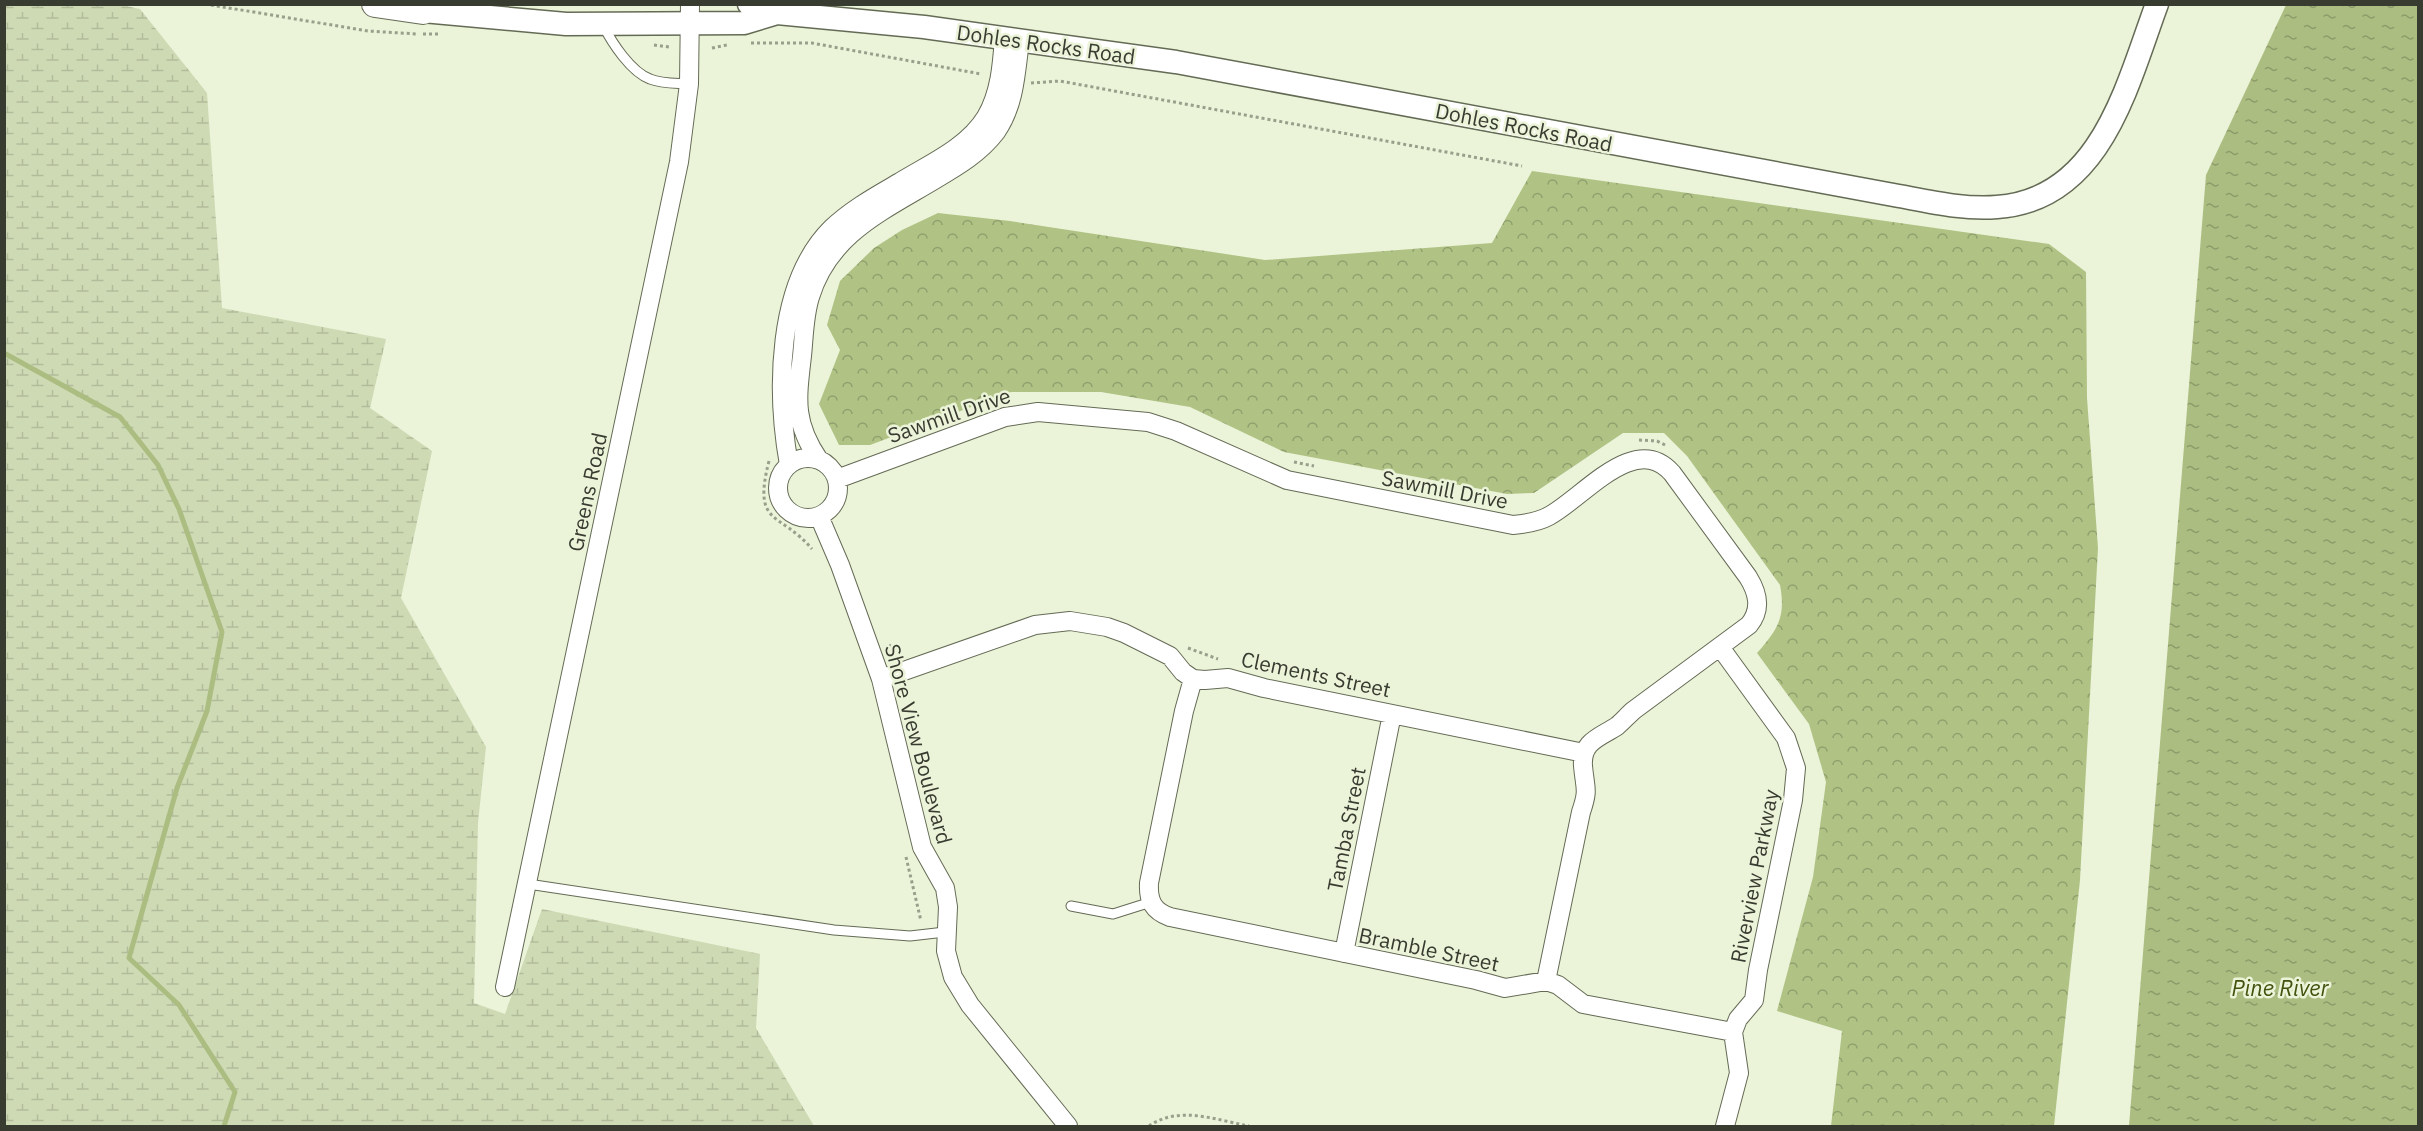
<svg xmlns="http://www.w3.org/2000/svg" width="2423" height="1131" font-family="'IBM Plex Sans',sans-serif">
  <style>
    .forest { fill: url(#forest-crowns) }
    .wetland { fill: url(#wetland-marsh) }
    .water { fill: url(#water-ripples) }
    .lines { fill: none; stroke-linecap: round; stroke-linejoin: round }
    .stream { stroke: #abbd80; stroke-width: 5 }
    .service-casing { stroke: #646b55; stroke-width: 11 }
    .minor-casing { stroke: #646b55; stroke-width: 20 }
    .tertiary-casing { stroke: #646b55; stroke-width: 25 }
    .secondary-casing { stroke: #646b55; stroke-width: 28 }
    .path { stroke: #989f8b; stroke-width: 3; stroke-dasharray: 3 3; stroke-linecap: butt }
    .service { stroke: #fff; stroke-width: 9 }
    .minor { stroke: #fff; stroke-width: 18 }
    .tertiary { stroke: #fff; stroke-width: 22 }
    .secondary { stroke: #fff; stroke-width: 26 }
    .labels { text-anchor: middle; dominant-baseline: central; stroke-width: 5; stroke-linejoin: round; paint-order: stroke }
    .street-label { font-size: 21px; fill: #373b30; stroke: #ebf3d9 }
    .water-label { font-size: 22px; font-style: italic; fill: #43520d; stroke: #ebf3d9 }
  </style>
  <defs>
    <pattern id="forest-crowns" width="20" height="18" patternUnits="userSpaceOnUse" patternTransform="scale(1.5)"><rect width="20" height="18" fill="#b0c385"/><path d="M2 6a3 3 0 1 1 6 0M12 15a3 3 0 1 1 6 0" fill="none" stroke="#90a06d"/></pattern>
    <pattern id="wetland-marsh" width="20" height="14" patternUnits="userSpaceOnUse" patternTransform="scale(1.5)"><rect width="20" height="14" fill="#cedab4"/><path d="M1 5h8M5 5V1M11 12h8M15 12V8" fill="none" stroke="#b2bc9b"/></pattern>
    <pattern id="water-ripples" width="26" height="14" patternUnits="userSpaceOnUse" patternTransform="scale(1.5)"><rect width="26" height="14" fill="#abbd80"/><path d="M2 4q2-2 4 0t4 0M15 11q2-2 4 0t4 0" fill="none" stroke="#8c9b69"/></pattern>
  </defs>
  <rect width="100%" height="100%" fill="#ebf3d9"/>
  <!-- forest -->
  <path class="forest" d="M1532 171 2049 244 2086 272 2087 398 2098 548 2080 880 2054 1126H1831L1842 1031 1777 1011 1813 877 1826 782 1809 724 1757 653C1778 629 1786 617 1780 585L1687 456 1664 433H1623L1534 493 1507 494 1284 452 1190 407 1101 392H1011L870 445H839L819 404 840 350 827 325 840 281 874 248 902 230 938 213 1010 221 1265 260 1492 243Z"/>
  <!-- wetland -->
  <path class="wetland" d="M5 5H121L140 9 207 93 222 308 386 339 370 408 432 451 401 598 486 747 478 823 474 1003 505 1014 542 909 760 954 756 1028 814 1126H5Z"/>
  <!-- water -->
  <path class="water" d="M2286 5H2418V1126H2129L2206 175Z"/>
  <g class="lines">
    <!-- stream -->
    <path class="stream" d="M4 353 120 417 158 465 179 509 222 632 207 711 177 788 129 958 179 1005 235 1092 224 1126"/>
    <!-- service casing -->
    <g class="service-casing">
      <path id="service" d="M603 25C612 43 631 72 650 79 662 84 676 83 689 84
        M528 884 834 930 910 936 945 932
        M1071 906 1113 914 1151 902"/>
    </g>
    <!-- minor casing -->
    <g class="minor-casing">
      <path id="minor" d="M778 488a30 30 0 1 1 60 0a30 30 0 1 1-60 0Z
        M819 460C793 422 797 399 802 356 804 337 804 316 810 297 829 234 883 211 936 179 958 166 980 153 996 132 1015 105 1016 71 1020 40
        M789 465C776 392 776 283 832 228 852 209 876 196 900 182 929 164 967 148 986 117 1000 93 1002 65 1004 38
        M837 479 1005 417 1038 412 1148 422 1176 431 1287 480 1513 525C1525 524 1538 522 1549 516 1584 497 1635 431 1672 473L1748 577C1758 593 1762 609 1749 625L1634 710C1628 715 1623 721 1617 726 1601 737 1581 741 1583 766 1585 789 1589 789 1581 812L1546 981
        M819 516 840 565 881 679 922 847 945 888 948 907 946 951 953 977 970 1005 1068 1126
        M1720 647 1786 738 1796 768 1793 800 1758 970 1754 1000 1738 1019 1733 1032 1739 1073 1725 1126
        M881 679 1035 625 1070 621 1107 627 1124 633 1170 656 1183 672 1193 679 1205 680 1228 678 1264 688 1584 753
        M1193 679 1184 711 1149 883C1148 901 1153 911 1170 917L1476 980 1505 988 1546 981 1558 985 1583 1004 1733 1032
        M1344 953 1392 714
        M505 987 679 162 689 84 690 4"/>
    </g>
    <!-- tertiary casing -->
    <g class="tertiary-casing">
      <path id="tertiary" d="M749 4 777 13 924 27 1176 62 1888 194C1923 200 1961 210 1997 207 2101 200 2127 85 2157 4
        M423 11 566 24 744 23 777 13"/>
    </g>
    <!-- secondary casing -->
    <g class="secondary-casing">
      <path id="secondary" d="M375 4 423 11 424 4"/>
    </g>
    <!-- path -->
    <path class="path" d="M205 4 368 31 417 34
      M423 34H438
      M751 43H812L981 74
      M654 45 669 47
      M712 48 727 45
      M1031 83 1060 81 1522 166
      M1639 440 1657 441 1667 446
      M769 461C752 527 780 511 812 549
      M1294 462 1314 466
      M889 645 900 653
      M1188 648 1218 659
      M906 857 921 921
      M1149 1126C1179 1105 1216 1120 1249 1126"/>
    <!-- service -->
    <use href="#service" class="service"/>
    <!-- minor -->
    <use href="#minor" class="minor"/>
    <!-- tertiary -->
    <use href="#tertiary" class="tertiary"/>
    <!-- secondary -->
    <use href="#secondary" class="secondary"/>
  </g>
  <g class="labels">
    <!-- street labels -->
    <g class="street-label">
      <text transform="translate(1046 44) rotate(8)">Dohles Rocks Road</text>
      <text transform="translate(1524 127) rotate(11)">Dohles Rocks Road</text>
      <text transform="translate(949 415) rotate(-19)">Sawmill Drive</text>
      <text transform="translate(1445 489) rotate(11)">Sawmill Drive</text>
      <text transform="translate(587 492) rotate(-78)">Greens Road</text>
      <text transform="translate(1316 674) rotate(12)">Clements Street</text>
      <text transform="translate(919 744) rotate(75)">Shore View Boulevard</text>
      <text transform="translate(1346 829) rotate(-79)">Tamba Street</text>
      <text transform="translate(1754 876) rotate(-79)">Riverview Parkway</text>
      <text transform="translate(1429 949) rotate(12)">Bramble Street</text>
    </g>
    <!-- water labels -->
    <g class="water-label">
      <text x="2280" y="987">Pine River</text>
    </g>
  </g>
  <!-- border -->
  <rect width="2423" height="1131" fill="none" stroke="#373b30" stroke-width="12"/>
</svg>
